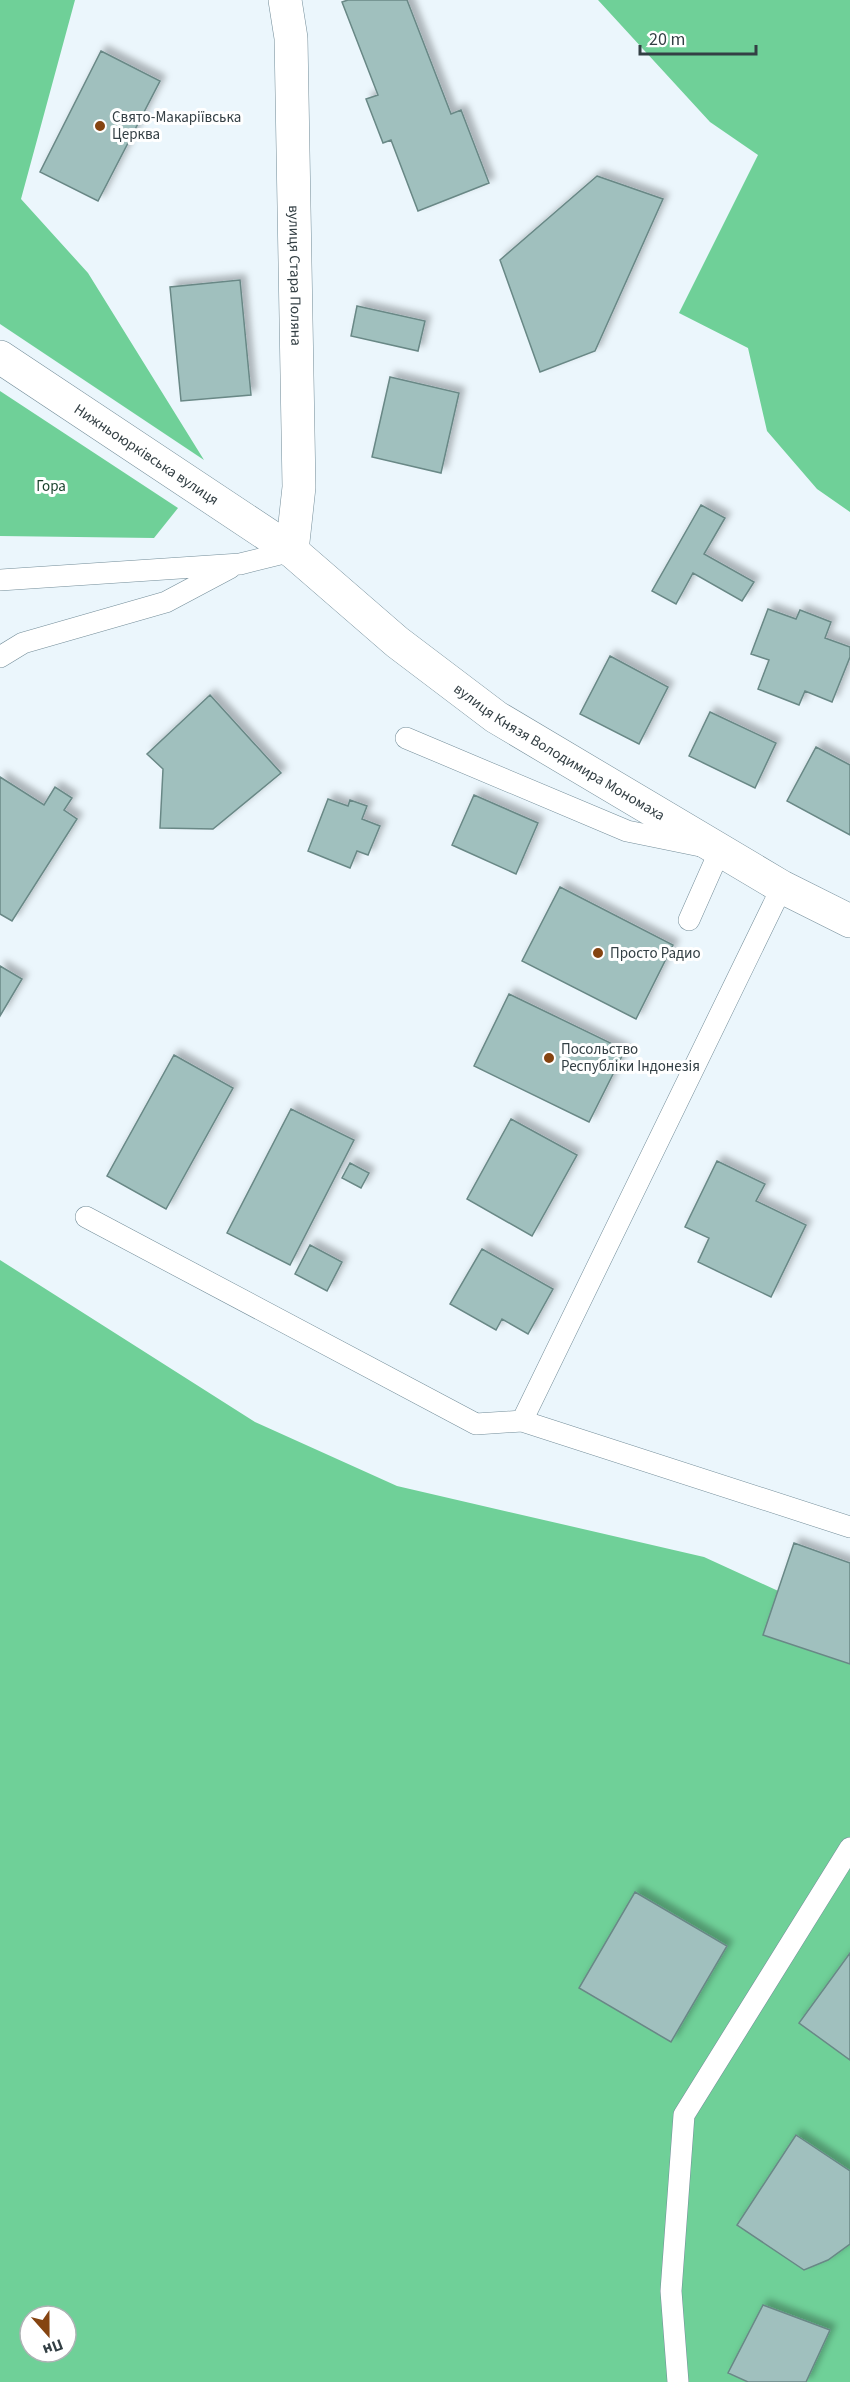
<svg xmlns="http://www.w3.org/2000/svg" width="850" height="2382" font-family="'Source Sans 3',sans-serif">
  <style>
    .forest { fill: #6fd098; fill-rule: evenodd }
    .building { fill: #a0c0be; stroke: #698886; stroke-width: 1.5; filter: url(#shadow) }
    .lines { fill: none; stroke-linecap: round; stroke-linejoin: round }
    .service-casing { stroke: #738d99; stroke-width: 22 }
    .minor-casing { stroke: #738d99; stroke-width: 34 }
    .service { stroke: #fff; stroke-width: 21 }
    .minor { stroke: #fff; stroke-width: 33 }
    .poi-dot { fill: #854411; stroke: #fff; stroke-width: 2 }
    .labels { text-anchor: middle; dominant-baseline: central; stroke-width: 6; stroke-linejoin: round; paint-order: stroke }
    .poi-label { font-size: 15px; fill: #333f44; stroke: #fff; text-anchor: start }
    .street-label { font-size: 15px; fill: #333f44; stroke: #fff }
    .park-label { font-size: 15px; fill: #153e28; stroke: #fff }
  </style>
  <defs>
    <filter id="shadow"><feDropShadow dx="5.5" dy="-5.5" stdDeviation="3" flood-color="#0004"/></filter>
  </defs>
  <rect width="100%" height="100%" fill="#ebf6fc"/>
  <!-- forest -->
  <path class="forest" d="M0 0H75L21 199 88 273 204 460 0 324Z
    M598 0H850V512L817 489 767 431 748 348 679 313 758 155 710 122Z
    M0 391 178 508 154 538 0 536Z
    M0 1260 255 1422 397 1486 704 1557 850 1624V2382H0ZM30 2316H66V2352H30Z"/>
  <!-- building -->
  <path class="building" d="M348 0H407L451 114 461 110 489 183 418 211 391 140 383 143 366 99 378 95 342 2Z
    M101 51 160 81 98 201 40 172Z
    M597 176 663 199 595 351 540 372 500 260Z
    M240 280 251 395 181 401 170 287Z
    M357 306 425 321 418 351 351 336Z
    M390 377 459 393 441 473 372 457Z
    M701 505 725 518 704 554 754 582 742 601 693 573 676 604 652 591Z
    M768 609 796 619 800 610 831 622 825 638 850 647V657L832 702 805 691 799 705 758 689 769 660 751 654Z
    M610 656 668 687 639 744 580 714Z
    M210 695 281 773 213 829 160 828 163 769 147 754Z
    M710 712 776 743 755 788 689 756Z
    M816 747 850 765V835L787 801Z
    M0 777 44 805 55 787 72 798 64 810 77 819 12 921 0 914Z
    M474 795 538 823 516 874 452 845Z
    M328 799 348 806 350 800 367 806 362 819 380 826 368 855 357 851 350 868 308 851Z
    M560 887 673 945 636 1019 522 961Z
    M0 966 22 979 0 1016Z
    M509 994 625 1050 589 1122 474 1066Z
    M174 1055 233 1088 166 1209 107 1176Z
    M291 1109 354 1140 290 1265 227 1233Z
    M511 1119 577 1155 532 1236 467 1199Z
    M717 1161 765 1184 756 1201 806 1225 771 1297 698 1262 709 1238 685 1227Z
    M350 1163 369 1173 361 1188 342 1178Z
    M310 1245 342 1262 327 1291 295 1274Z
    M482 1249 553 1289 528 1334 502 1319 496 1330 450 1304Z
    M794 1543 850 1563V1664L763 1635Z
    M635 1892 727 1946 671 2042 579 1988Z
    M850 1953V2060L799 2023Z
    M796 2135 850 2171V2244L828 2260 804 2270 737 2225Z
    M763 2305 830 2330 806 2382H748L728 2373Z"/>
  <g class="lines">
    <!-- service casing -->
    <g class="service-casing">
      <path id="service" d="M0 580 240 564 292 551
        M0 657 23 643 166 602 230 568
        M406 738 627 831 720 850 689 920
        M86 1217 476 1424 522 1421 782 887
        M522 1421 850 1527
        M678 2382 671 2291 684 2115 850 1848"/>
    </g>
    <!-- minor casing -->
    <g class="minor-casing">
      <g id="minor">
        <path id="s1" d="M285 0 291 38 299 487 292 551"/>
        <path id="s2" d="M0 357 292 551 397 642 496 717 782 887 850 921"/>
      </g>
    </g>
    <!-- service -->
    <use href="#service" class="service"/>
    <!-- minor -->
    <use href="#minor" class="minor"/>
  </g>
  <!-- markers -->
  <g class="poi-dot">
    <circle cx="100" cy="126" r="6"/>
    <circle cx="598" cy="953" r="6"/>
    <circle cx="549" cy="1058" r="6"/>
  </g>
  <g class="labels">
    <!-- poi labels -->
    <g class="poi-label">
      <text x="112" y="117">Свято-Макаріївська<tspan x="112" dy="17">Церква</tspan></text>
      <text x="610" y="953">Просто Радио</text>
      <text x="561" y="1049">Посольство<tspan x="561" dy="17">Республіки Індонезія</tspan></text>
    </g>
    <!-- street labels -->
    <g class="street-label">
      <text stroke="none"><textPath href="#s1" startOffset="276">вулиця Стара Поляна</textPath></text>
      <text stroke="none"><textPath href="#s2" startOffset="176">Нижньоюрківська вулиця</textPath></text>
      <text stroke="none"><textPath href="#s2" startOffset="686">вулиця Князя Володимира Мономаха</textPath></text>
    </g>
    <!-- park labels -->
    <g class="park-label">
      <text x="51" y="486">Гора</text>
    </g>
  </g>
  <!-- north arrow -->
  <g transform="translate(48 2334) rotate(159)"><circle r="28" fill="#ffffff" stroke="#adb2b4" stroke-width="1.5"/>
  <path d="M0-4.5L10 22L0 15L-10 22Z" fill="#854411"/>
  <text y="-9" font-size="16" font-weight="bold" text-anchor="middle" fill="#333f44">Пн</text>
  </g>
  <!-- scale -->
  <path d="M640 45v9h116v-9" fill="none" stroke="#333f44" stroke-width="3"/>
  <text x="649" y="45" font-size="18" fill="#333f44" stroke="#ffffff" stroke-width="4.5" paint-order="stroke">20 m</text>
</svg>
